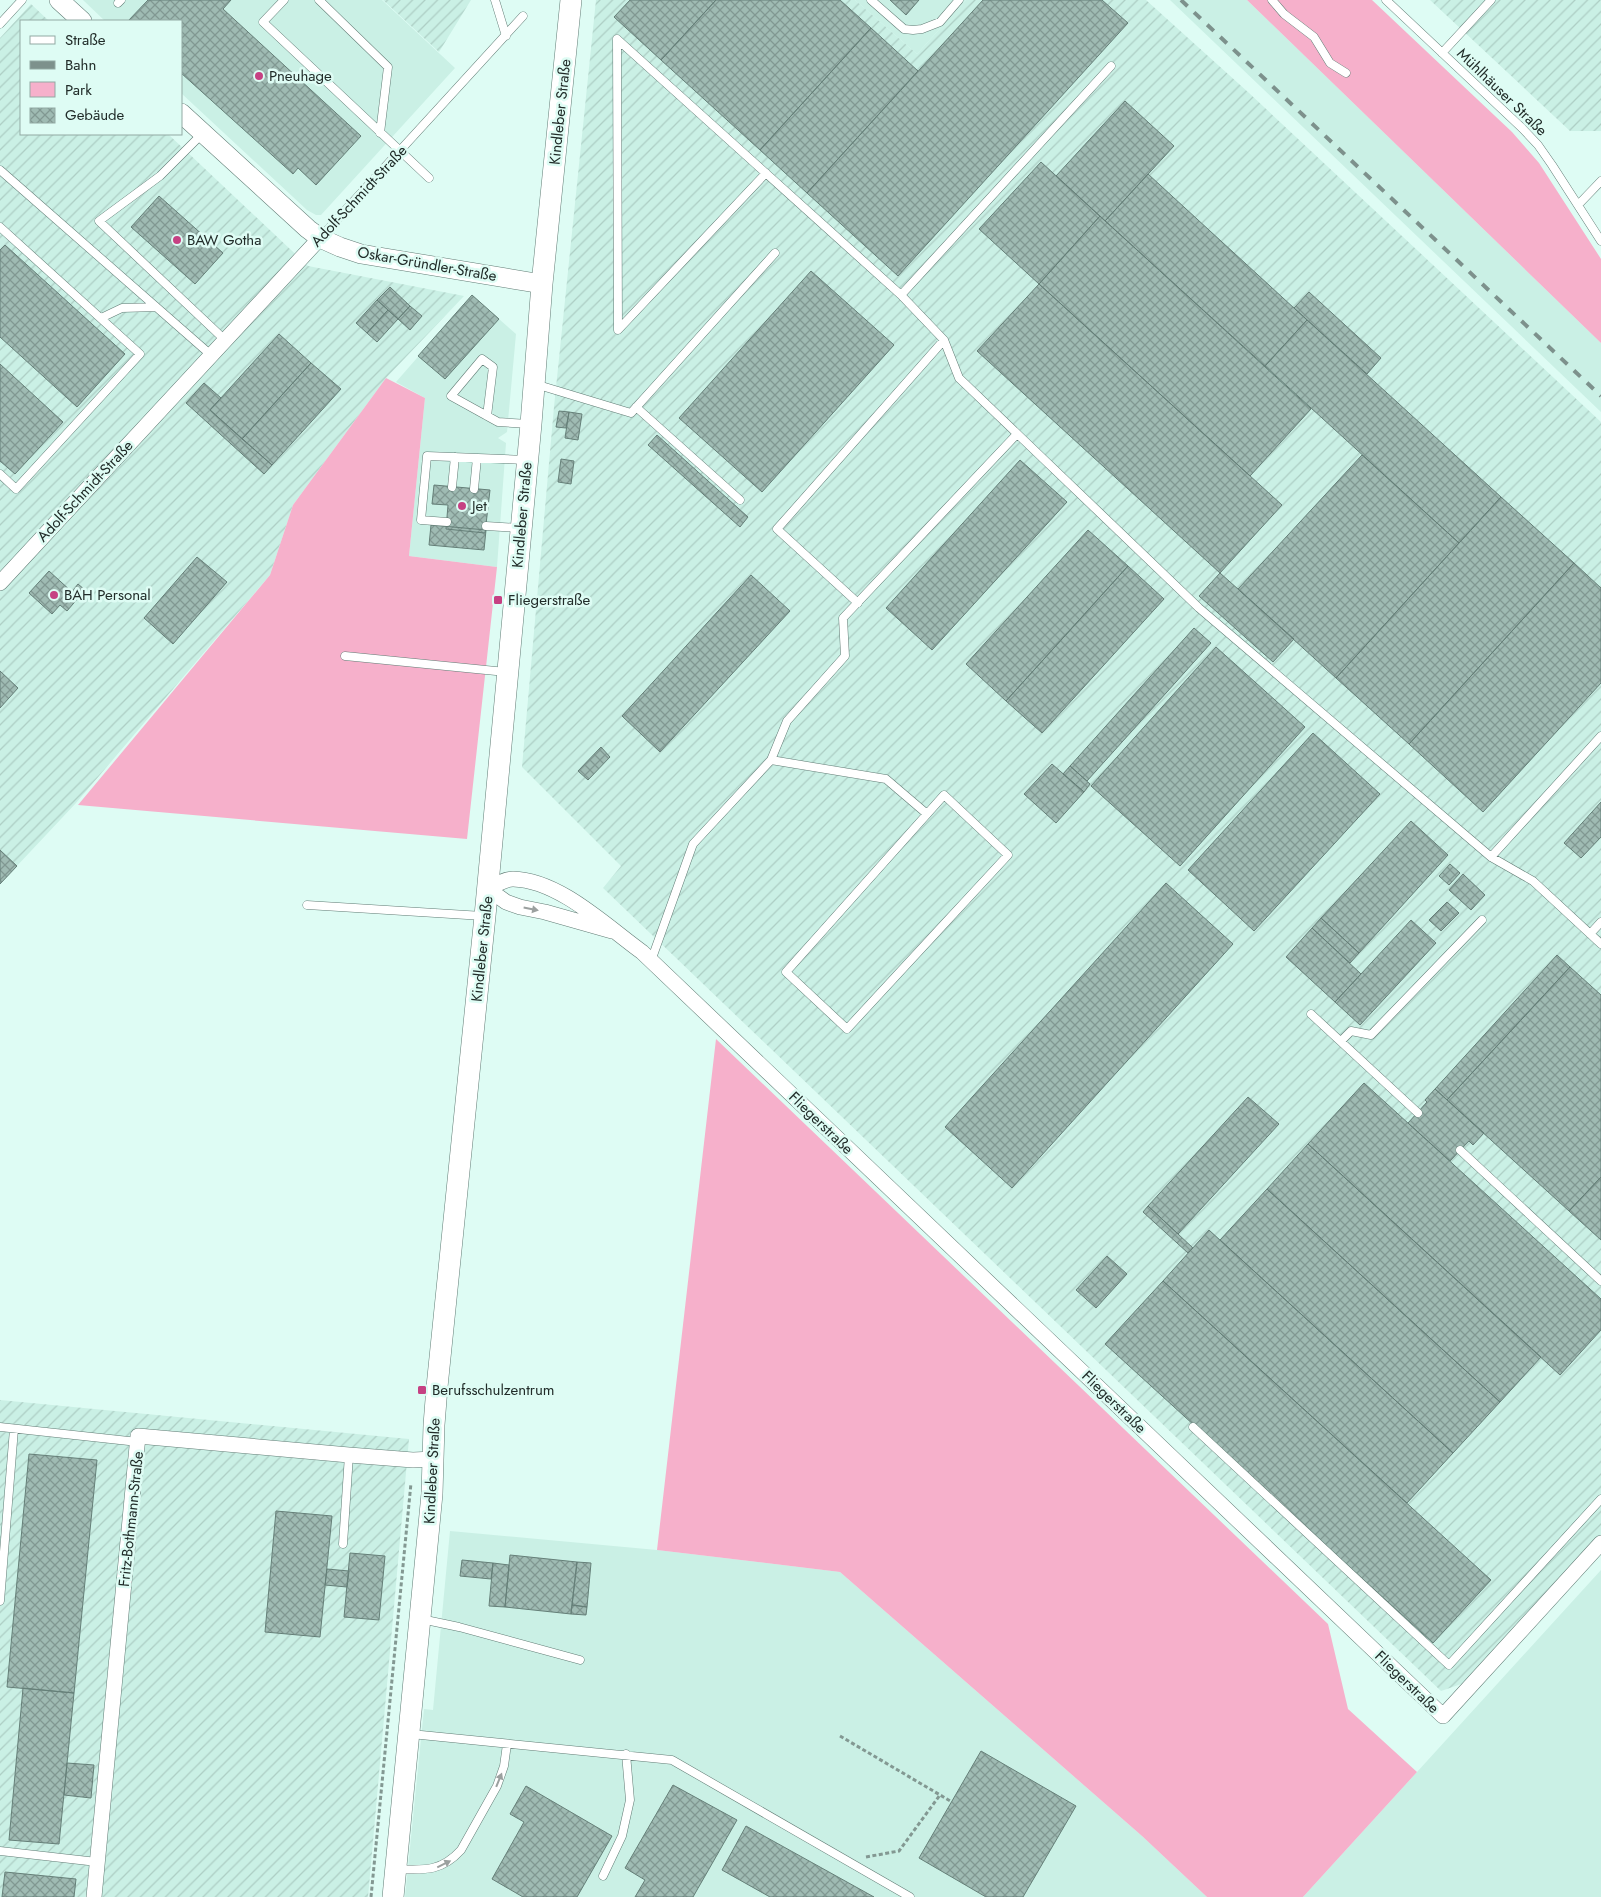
<svg xmlns="http://www.w3.org/2000/svg" width="1601" height="1897" font-family="Jost,sans-serif">
  <style>
    .built { fill: #caf0e5 }
    .industrial { fill: url(#industrial-furrows) }
    .green { fill: #f6b0cb }
    .building { fill: url(#building-cross-hatch); stroke: #657f78 }
    .lines { fill: none; stroke-linecap: round; stroke-linejoin: round }
    .service-casing { stroke: #617c75; stroke-width: 9 }
    .minor-casing { stroke: #617c75; stroke-width: 16 }
    .tertiary-casing { stroke: #617c75; stroke-width: 20 }
    .secondary-casing { stroke: #617c75; stroke-width: 22 }
    .path { stroke: #839892; stroke-width: 3; stroke-dasharray: 4 2.5; stroke-linecap: butt }
    .service { stroke: #fff; stroke-width: 8 }
    .minor { stroke: #fff; stroke-width: 15 }
    .tertiary { stroke: #fff; stroke-width: 19 }
    .secondary { stroke: #fff; stroke-width: 21 }
    .rail { stroke: #7d918c; stroke-width: 4; stroke-dasharray: 9 9; stroke-linecap: butt }
    .oneway { fill: #9ba09f }
    .poi-dot { fill: #c64183; stroke: #defcf4; stroke-width: 2 }
    .labels { text-anchor: middle; dominant-baseline: central; stroke-width: 5; stroke-linejoin: round; paint-order: stroke }
    .poi-label { font-size: 15px; fill: #212c29; stroke: #defcf4; text-anchor: start }
    .street-label { font-size: 15px; fill: #212c29; stroke: #defcf4 }
  </style>
  <defs>
    <pattern id="industrial-furrows" width="10" height="10" patternUnits="userSpaceOnUse" patternTransform="scale(1.25)"><rect width="10" height="10" fill="#caf0e5"/><path d="M-1 1l2-2M0 10L10 0M9 11l2-2" fill="none" stroke="#adcec4"/></pattern>
    <pattern id="building-cross-hatch" width="8" height="8" patternUnits="userSpaceOnUse" patternTransform="scale(1.25)"><rect width="8" height="8" fill="#9fbbb3"/><path d="M0 0l8 8M0 8l8-8" fill="none" stroke="#819892"/></pattern>
  </defs>
  <rect width="100%" height="100%" fill="#defcf4"/>
  <!-- built -->
  <path class="built" d="M83 0H382L455 68 321 215H316L307 210 181 93V21H105Z
    M855 0H966L917 54Z
    M1170 0H1247L1601 343V412Z
    M472 295 516 334 507 432 498 438 506 443 497 567 409 556 425 398 396 382Z
    M450 1531 657 1550 840 1572 1142 1836 1207 1897H405L424 1709 433 1710Z
    M1601 1570V1897H1303L1417 1772Z"/>
  <!-- industrial -->
  <path class="industrial" d="M383 0H471L439 52Z
    M596 0H855L917 54 966 0H1146L1249 93 1601 422V1535L1470 1681 1441 1691 603 888 621 866 522 767 554 407Z
    M1430 0H1601V131H1570Z
    M31 4 49 21H21V134H168L308 266 464 296 386 378 293 505 270 575 76 803 0 884V38Z
    M0 1400 409 1439 368 1897H0Z"/>
  <!-- green -->
  <path class="green" d="M1247 0H1372L1512 132 1539 163 1601 259V343Z
    M386 378 425 398 409 556 497 567 467 839 78 805 270 575 293 505Z
    M716 1039 1328 1624 1348 1709 1417 1772 1303 1897H1207L1142 1836 840 1572 657 1550Z"/>
  <!-- building -->
  <path class="building" d="M148 0H231L223 9 361 136 316 185 298 168 293 174 181 73V21H128Z
    M630 0H716L661 60 614 17Z
    M716 0H840L871 28 760 150 661 60Z
    M890 0H919L906 15Z
    M983 0H1102L1128 23 898 276 807 193Z
    M871 28 918 71 807 193 760 150Z
    M1125 101 1174 146 1105 221 1056 176Z
    M1041 162 1100 216 1039 284 979 229Z
    M1148 174 1307 320 1265 366 1105 221Z
    M159 196 223 253 195 284 131 227Z
    M1100 216 1311 409 1250 476 1039 284Z
    M5 245 125 354 77 407 0 337V250Z
    M811 271 894 345 762 492 679 418Z
    M1039 284 1282 505 1220 573 977 351Z
    M390 287 410 306 398 319 377 300Z
    M1309 292 1381 358 1367 374 1294 308Z
    M472 295 499 319 445 379 418 356Z
    M377 300 388 310 367 333 356 323Z
    M410 306 422 316 410 330 398 319Z
    M388 310 398 319 377 342 367 333Z
    M1307 320 1501 497 1459 543 1265 366Z
    M279 334 311 363 242 439 210 410Z
    M311 363 341 389 272 465 242 439Z
    M0 364 63 422 15 474 0 461Z
    M204 383 221 398 210 410 272 465 264 474 186 403Z
    M559 411 569 412 566 428 556 427Z
    M569 412 582 414 578 440 565 438Z
    M657 435 748 517 740 527 648 445Z
    M1362 455 1459 543 1336 678 1238 589Z
    M561 459 574 461 571 484 558 482Z
    M1020 460 1067 502 932 650 886 608Z
    M434 485 490 490 485 533 446 529 448 505 432 504Z
    M1501 497 1574 563 1409 744 1336 678Z
    M431 525 486 530 484 550 429 545Z
    M1088 530 1128 566 1006 701 966 664Z
    M197 557 227 582 173 644 144 618Z
    M1574 563 1601 588V683L1483 812 1409 744Z
    M1128 566 1164 599 1042 733 1006 701Z
    M49 571 72 592 78 584 85 590 67 611 60 605 52 614 29 593Z
    M1220 573 1294 639 1273 662 1199 596Z
    M751 575 790 611 660 752 622 716Z
    M1194 628 1211 643 1087 781 1070 766Z
    M1216 647 1305 727 1180 866 1091 786Z
    M0 671 18 688 0 708Z
    M1313 733 1380 794 1254 931 1188 870Z
    M601 747 610 757 588 780 578 771Z
    M1052 764 1084 792 1056 823 1024 794Z
    M1070 766 1090 784 1084 792 1063 774Z
    M1601 802V837L1581 858 1564 843Z
    M1411 821 1448 855 1359 953 1321 918Z
    M0 850 17 866 0 884Z
    M1450 864 1460 873 1449 885 1439 876Z
    M1463 874 1485 895 1471 910 1449 890Z
    M1166 883 1233 944 1012 1188 945 1127Z
    M1447 902 1459 913 1441 931 1429 920Z
    M1321 918 1359 953 1350 963 1312 928Z
    M1411 920 1436 943 1360 1025 1335 1002Z
    M1312 928 1361 974 1335 1002 1286 957Z
    M1557 955 1570 967 1447 1100 1435 1089Z
    M1570 967 1601 995V1177L1569 1211 1447 1100Z
    M1364 1083 1601 1299V1330L1560 1375 1308 1144Z
    M1435 1089 1484 1133 1473 1145 1469 1141 1450 1161 1408 1123 1427 1102 1425 1100Z
    M1248 1097 1279 1124 1178 1234 1148 1206Z
    M1308 1144 1541 1357 1500 1402 1267 1189Z
    M1601 1177V1240L1569 1211Z
    M1267 1189 1500 1402 1453 1453 1220 1240Z
    M1148 1206 1193 1248 1188 1253 1143 1212Z
    M1209 1230 1453 1453 1407 1503 1163 1281Z
    M1107 1256 1127 1274 1096 1308 1076 1290Z
    M1163 1281 1491 1580 1433 1643 1105 1344Z
    M29 1454 97 1460 74 1693 7 1687Z
    M276 1511 332 1516 320 1637 265 1632Z
    M350 1553 385 1556 379 1620 344 1617Z
    M510 1555 577 1562 571 1614 505 1607Z
    M462 1560 493 1563 491 1579 460 1576Z
    M577 1562 591 1563 587 1607 572 1605Z
    M493 1563 509 1565 505 1607 489 1606Z
    M327 1569 349 1571 347 1587 325 1585Z
    M572 1605 587 1607 586 1615 571 1614Z
    M23 1688 74 1693 59 1844 9 1840Z
    M981 1751 1076 1806 1023 1897H986L919 1858Z
    M67 1763 94 1765 91 1798 64 1795Z
    M673 1785 737 1820 693 1897H635L645 1880 625 1868Z
    M526 1786 612 1836 577 1897H523L492 1879 524 1822 510 1814Z
    M746 1826 874 1897H770L722 1870Z
    M5 1872 76 1879 74 1897H2Z"/>
  <g class="lines">
    <!-- service casing -->
    <g class="service-casing">
      <path id="service" d="M284 0 263 22 429 178
        M319 0 388 67 380 133
        M495 0 506 36
        M871 0 904 29 913 30 922 29 940 22 959 0
        M1272 0 1284 14 1314 37 1330 63 1346 73
        M1386 0 1522 128 1538 145 1552 165 1601 241
        M118 3 121 0
        M0 24 22 0
        M617 39 901 295 944 340 959 378 1199 608 1491 857 1533 881 1601 944
        M617 39 618 330 766 173
        M1442 53 1491 0
        M203 133 160 176 99 221 225 340
        M0 170 211 355
        M1578 205 1601 181
        M0 227 140 354 16 489 0 474
        M320 238 523 16
        M901 295 1111 66
        M101 318 122 308 156 307
        M535 384 631 413 775 253
        M636 407 740 500
        M487 416 493 367 482 359 451 396 498 422 529 424
        M452 487 455 457
        M474 489 477 458
        M447 522 421 520 427 456 526 460
        M486 526 519 528
        M858 603 777 529 944 340
        M345 656 506 672
        M771 760 886 779 927 814
        M944 795 1008 855 847 1029 786 972Z
        M1491 857 1601 736
        M307 905 483 916
        M1590 934 1601 922
        M651 961 693 844 771 760 787 721 845 656 843 618 1016 435
        M1311 1014 1418 1113
        M1341 1041 1351 1031 1371 1035 1482 920
        M1460 1150 1601 1281
        M0 1427 138 1442
        M1193 1427 1449 1665 1601 1499
        M343 1544 349 1455
        M0 1601 14 1429
        M421 1619 459 1627 580 1660
        M411 1734 672 1760 910 1897
        M0 1851 97 1862
        M397 1869C424 1870 441 1872 461 1850L497 1786 504 1766 507 1744
        M603 1876 622 1836 630 1800 626 1754"/>
    </g>
    <!-- minor casing -->
    <g class="minor-casing">
      <path id="minor" d="M0 583 320 238
        M612 931 545 912 520 907 506 902 488 889C495 885 504 879 513 879 559 880 606 926 642 952L1443 1716 1601 1543
        M94 1897 138 1436 349 1455 413 1460 433 1459"/>
    </g>
    <!-- tertiary casing -->
    <g class="tertiary-casing">
      <path id="tertiary" d="M59 0 82 21
        M181 113 308 229 320 238 340 247 361 254 542 284"/>
    </g>
    <!-- secondary casing -->
    <g class="secondary-casing">
      <path id="secondary" d="M393 1897 432 1494 434 1425 437 1387 485 916 531 424 542 284 571 0"/>
    </g>
    <!-- path -->
    <path class="path" d="M840 1736 952 1802
      M866 1857 899 1851 940 1795
      M371 1897 411 1483"/>
    <!-- service -->
    <use href="#service" class="service"/>
    <!-- minor -->
    <use href="#minor" class="minor"/>
    <!-- tertiary -->
    <use href="#tertiary" class="tertiary"/>
    <!-- secondary -->
    <use href="#secondary" class="secondary"/>
    <!-- rail -->
    <path class="rail" d="M1181 0 1601 396"/>
  </g>
  <!-- one-way arrows -->
  <defs><path id="oneway-solid" d="M-6-.8H1V-3.2L6.5 0L1 3.2V.8H-6Z" transform="scale(1.25)"/></defs>
  <g class="oneway">
    <use href="#oneway-solid" transform="translate(531 909) rotate(11)"/>
    <use href="#oneway-solid" transform="translate(499 1780) rotate(-68)"/>
    <use href="#oneway-solid" transform="translate(444 1864) rotate(-26)"/>
  </g>
  <!-- markers -->
  <g class="poi-dot">
    <circle cx="259" cy="76" r="5"/>
    <circle cx="177" cy="240" r="5"/>
    <circle cx="462" cy="506" r="5"/>
    <circle cx="54" cy="595" r="5"/>
    <rect x="493" y="595" width="10" height="10" rx="2.5"/>
    <rect x="417" y="1385" width="10" height="10" rx="2.5"/>
  </g>
  <g class="labels">
    <!-- poi labels -->
    <g class="poi-label">
      <text x="269" y="76">Pneuhage</text>
      <text x="187" y="240">BAW Gotha</text>
      <text x="472" y="506">Jet</text>
      <text x="64" y="595">BAH Personal</text>
      <text x="508" y="600">Fliegerstraße</text>
      <text x="432" y="1390">Berufsschulzentrum</text>
    </g>
    <!-- street labels -->
    <g class="street-label">
      <text transform="translate(1502 92) rotate(44)">Mühlhäuser Straße</text>
      <text transform="translate(560 112) rotate(-84)">Kindleber Straße</text>
      <text transform="translate(359 196) rotate(-47)">Adolf-Schmidt-Straße</text>
      <text transform="translate(427 264) rotate(10)">Oskar-Gründler-Straße</text>
      <text transform="translate(85 491) rotate(-47)">Adolf-Schmidt-Straße</text>
      <text transform="translate(522 515) rotate(-85)">Kindleber Straße</text>
      <text transform="translate(482 949) rotate(-84)">Kindleber Straße</text>
      <text transform="translate(821 1123) rotate(44)">Fliegerstraße</text>
      <text transform="translate(1114 1402) rotate(44)">Fliegerstraße</text>
      <text transform="translate(432 1471) rotate(-87)">Kindleber Straße</text>
      <text transform="translate(131 1519) rotate(-84)">Fritz-Bothmann-Straße</text>
      <text transform="translate(1407 1682) rotate(44)">Fliegerstraße</text>
    </g>
  </g>
  <!-- legend -->
  <rect x="20" y="20" width="162" height="115" fill="#defcf4" stroke="#92a9a3"/>
  <rect x="30" y="36" width="25" height="8" fill="#ffffff" stroke="#92a9a3"/>
  <text x="65" y="45" font-size="15" fill="#212c29">Straße</text>
  <rect x="30" y="61" width="25" height="8" fill="#7d918c" stroke="#92a9a3"/>
  <text x="65" y="70" font-size="15" fill="#212c29">Bahn</text>
  <rect x="30" y="82" width="25" height="15" fill="#f6b0cb" stroke="#92a9a3"/>
  <text x="65" y="95" font-size="15" fill="#212c29">Park</text>
  <rect x="30" y="108" width="25" height="15" fill="url(#building-cross-hatch)" stroke="#92a9a3"/>
  <text x="65" y="120" font-size="15" fill="#212c29">Gebäude</text>
</svg>
